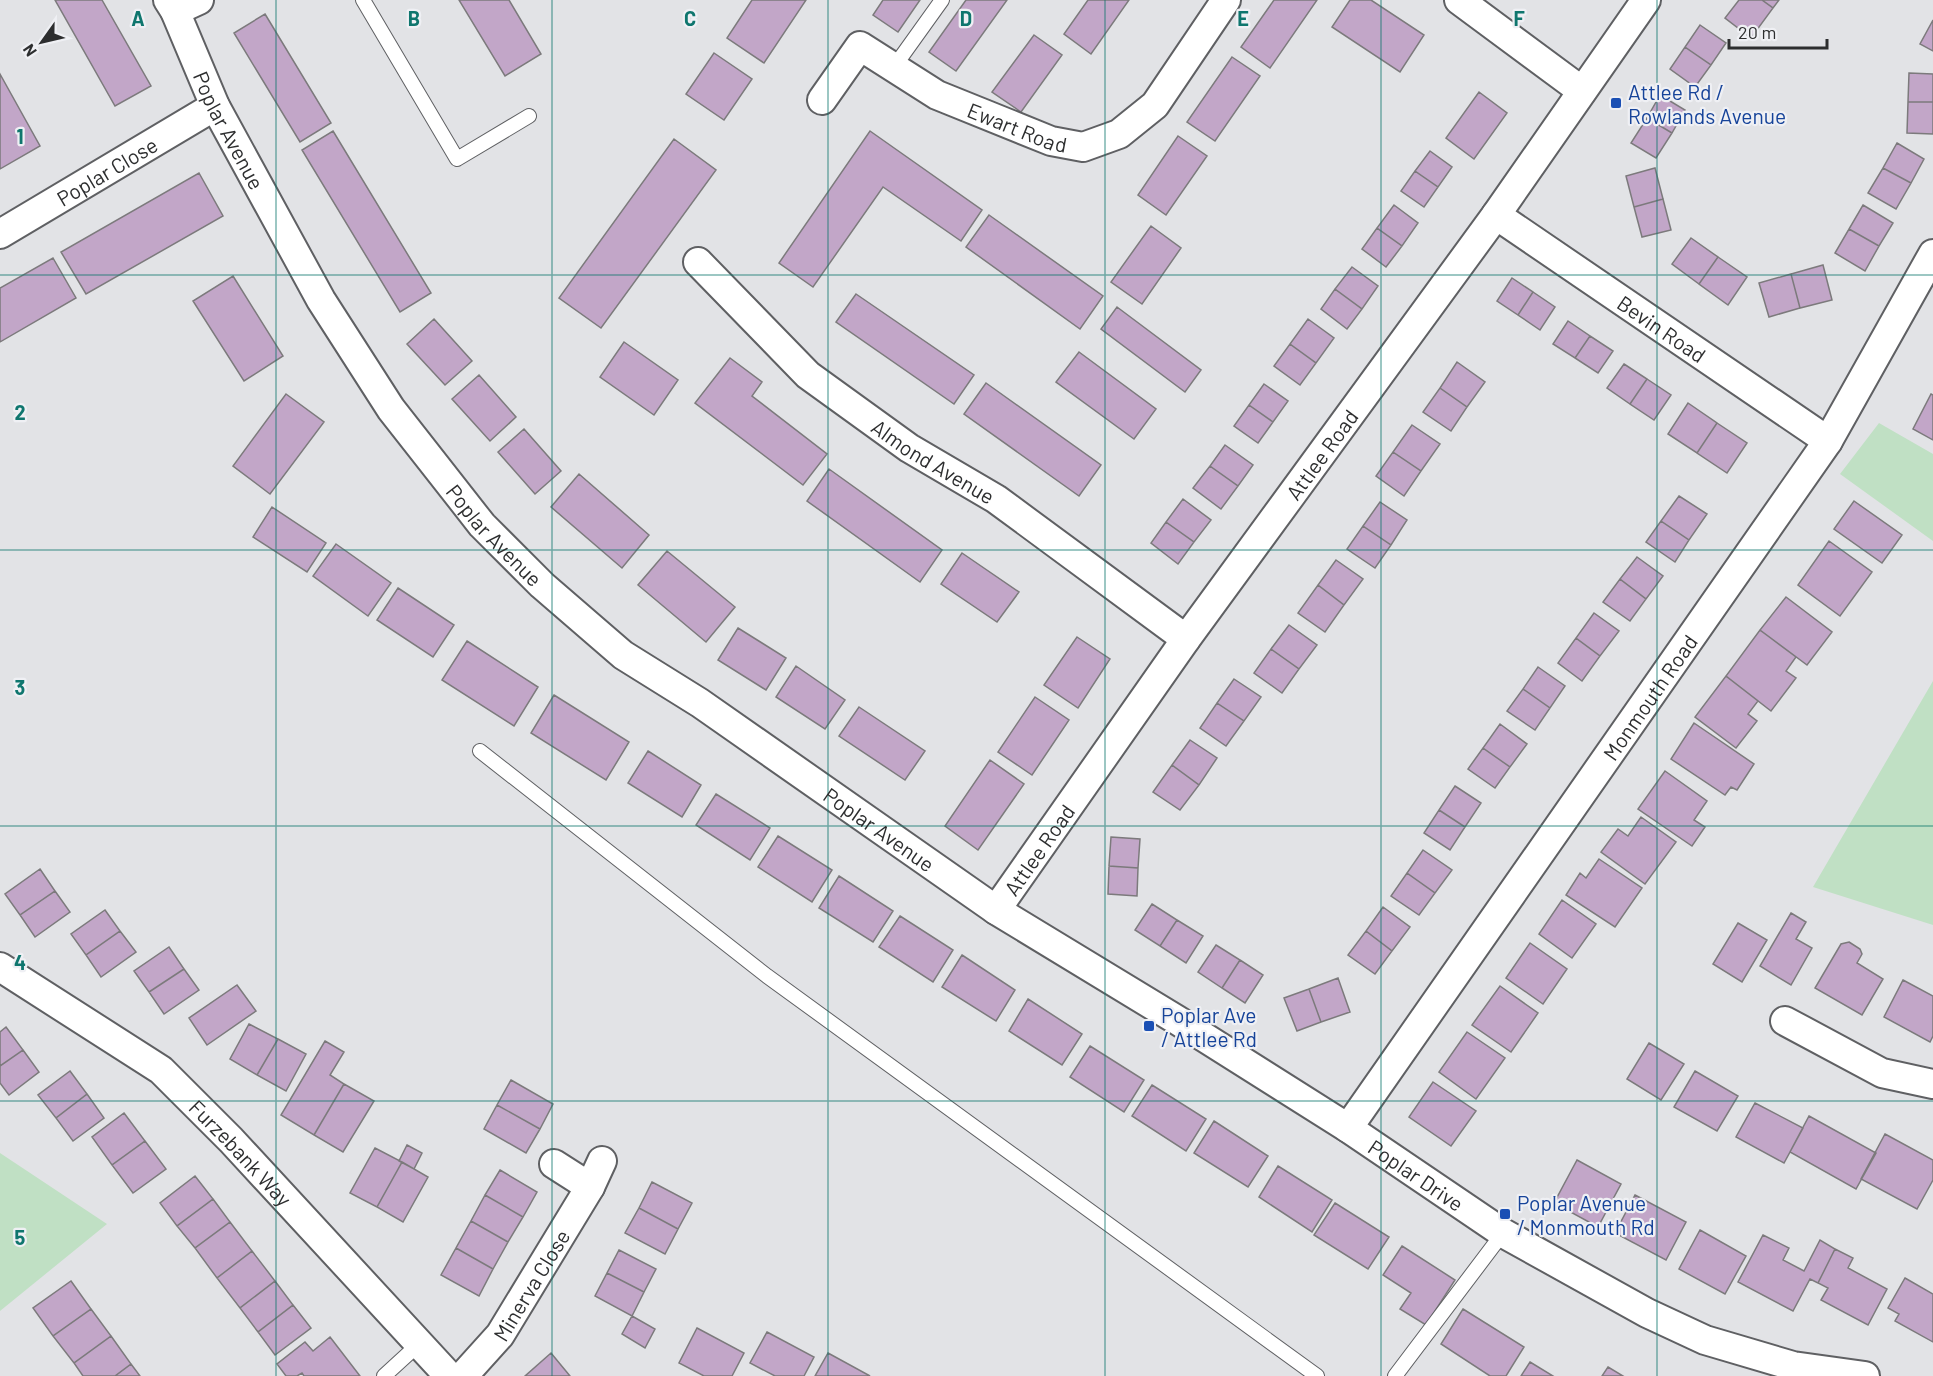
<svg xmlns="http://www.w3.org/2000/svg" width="1933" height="1376" font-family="Barlow,sans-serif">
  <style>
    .green { fill: #c0e0c4 }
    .building { fill: #c2a6c8; stroke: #7c7a7c; stroke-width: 1.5 }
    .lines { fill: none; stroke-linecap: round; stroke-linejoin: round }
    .lane-casing { stroke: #5f6063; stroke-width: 16 }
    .street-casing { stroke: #5f6063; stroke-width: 32 }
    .lane { stroke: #fff; stroke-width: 14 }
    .street { stroke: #fff; stroke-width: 28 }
    .grid { fill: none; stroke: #0f766e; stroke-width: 1.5; stroke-opacity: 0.55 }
    .transit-dot { fill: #1a4fb4; stroke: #eff0f4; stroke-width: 2 }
    .labels { text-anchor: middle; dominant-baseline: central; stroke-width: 4.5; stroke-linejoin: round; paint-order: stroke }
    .transit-label { font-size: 21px; fill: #164399; stroke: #eff0f4; text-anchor: start }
    .street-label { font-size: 21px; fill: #2d2e2f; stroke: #eff0f4 }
    .grid-label { font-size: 20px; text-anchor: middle; font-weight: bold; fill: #0f766e; stroke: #eff0f4; stroke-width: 4.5; stroke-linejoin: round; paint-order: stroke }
  </style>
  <rect width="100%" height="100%" fill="#e2e3e6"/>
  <!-- green -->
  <path class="green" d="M1879 423 1933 454V541L1840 474Z
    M1933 681V925L1813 887Z
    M0 1153 107 1224 0 1311Z"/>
  <!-- building -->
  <path class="building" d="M55 0H102L151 86 115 106Z
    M459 0H509L541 54 505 76Z
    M752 0H806L764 63 727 38Z
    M883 0H920L898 32 873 15Z
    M966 0H1007L956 71 929 52Z
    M1088 0H1129L1091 54 1064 34Z
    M1274 0H1317L1270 68 1241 47Z
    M1350 0H1371L1424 35 1400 72 1332 27Z
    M1739 0H1762L1773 8 1751 38 1725 18Z
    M1762 0H1779L1773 8Z
    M265 14 331 123 300 142 234 33Z
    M1933 20V51L1920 44Z
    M1700 25 1726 43 1711 65 1685 47Z
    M1034 35 1062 55 1021 112 992 92Z
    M1685 47 1711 65 1695 87 1670 69Z
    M714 53 752 79 724 120 686 94Z
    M1232 57 1260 76 1215 141 1187 122Z
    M1909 73 1933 74V102H1908Z
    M0 74 40 146 0 169Z
    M1479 92 1507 113 1474 159 1446 138Z
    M1660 95 1685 110 1672 133 1647 118Z
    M1908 102H1933V134L1907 133Z
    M1647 118 1672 133 1656 158 1631 143Z
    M333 131 431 293 400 312 302 150Z
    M870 131 982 210 961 241 883 187 813 287 779 263Z
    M1178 136 1207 156 1166 215 1138 195Z
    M674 139 716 170 601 328 559 298Z
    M1897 143 1924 159 1911 183 1883 168Z
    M1430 151 1452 167 1438 187 1415 171Z
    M1655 168 1663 199 1634 207 1626 176Z
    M1883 168 1911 183 1896 209 1868 193Z
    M1415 171 1438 187 1424 207 1401 191Z
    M199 173 223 216 86 294 61 252Z
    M1663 199 1671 230 1642 237 1634 207Z
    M1394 205 1418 223 1402 246 1377 228Z
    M1863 205 1893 223 1879 246 1849 229Z
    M989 215 1103 296 1080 329 966 247Z
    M1151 226 1181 248 1142 304 1111 282Z
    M1377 228 1402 246 1386 267 1362 249Z
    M1849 229 1879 246 1865 271 1835 253Z
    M1691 238 1718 257 1699 284 1672 264Z
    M1718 257 1747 277 1728 305 1699 284Z
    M53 258 76 298 0 342V288Z
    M1823 265 1832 300 1800 308 1791 274Z
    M1352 267 1378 286 1362 309 1335 289Z
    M1791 274 1800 308 1769 317 1759 283Z
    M233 276 283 356 244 381 193 301Z
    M1512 278 1533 292 1518 315 1497 301Z
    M1335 289 1362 309 1347 329 1321 309Z
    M1533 292 1555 307 1540 330 1518 315Z
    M856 294 974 375 954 404 836 322Z
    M1117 307 1201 370 1185 392 1101 329Z
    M434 319 472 361 445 385 407 344Z
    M1308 319 1334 338 1316 363 1290 344Z
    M1568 321 1590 336 1575 358 1553 344Z
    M1590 336 1613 351 1598 373 1575 358Z
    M624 342 678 380 654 415 600 377Z
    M1290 344 1316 363 1300 385 1274 366Z
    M1079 352 1156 409 1134 439 1056 382Z
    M730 358 762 382 752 396 827 454 803 485 695 403Z
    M1457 362 1485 382 1467 407 1440 388Z
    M1624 364 1647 379 1630 404 1607 388Z
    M479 375 516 417 490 441 452 399Z
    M1647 379 1671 395 1654 420 1630 404Z
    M986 383 1101 465 1079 496 964 414Z
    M1264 384 1288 401 1273 422 1249 405Z
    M1440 388 1467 407 1451 431 1423 412Z
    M286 394 324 422 270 494 233 466Z
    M1931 394 1933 395V440L1913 429Z
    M1688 403 1717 423 1697 453 1668 434Z
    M1249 405 1273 422 1258 443 1234 426Z
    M1717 423 1747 443 1727 473 1697 453Z
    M1412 425 1440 444 1421 471 1393 452Z
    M524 429 561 471 535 494 498 452Z
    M1225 445 1253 465 1238 486 1210 466Z
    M1393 452 1421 471 1404 496 1376 476Z
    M1210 466 1238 486 1221 509 1193 488Z
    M829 469 942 550 920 582 807 501Z
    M579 474 649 535 622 568 551 507Z
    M1679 496 1707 514 1689 540 1661 521Z
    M1183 499 1211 520 1194 542 1166 522Z
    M1854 501 1902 535 1882 563 1834 529Z
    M1380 502 1407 520 1391 545 1363 526Z
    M272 507 326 543 307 572 253 537Z
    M1661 521 1689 540 1675 562 1646 542Z
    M1166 522 1194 542 1178 564 1151 543Z
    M1363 526 1391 545 1375 568 1347 549Z
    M1829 541 1872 572 1840 616 1798 585Z
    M336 544 391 583 368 616 313 576Z
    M667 551 735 607 706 642 638 585Z
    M962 553 1019 592 997 622 941 584Z
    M1637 557 1663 576 1646 599 1620 579Z
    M1336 560 1363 579 1344 605 1318 585Z
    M1620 579 1646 599 1630 621 1603 602Z
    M1318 585 1344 605 1325 632 1298 613Z
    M398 588 454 625 433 657 377 620Z
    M1786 597 1832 632 1807 665 1760 630Z
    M1594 613 1619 631 1600 656 1576 638Z
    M1289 625 1317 645 1299 669 1271 649Z
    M738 628 786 658 766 690 718 660Z
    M1760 630 1796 657 1786 671 1796 678 1771 711 1726 676Z
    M1077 637 1110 659 1078 708 1044 685Z
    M1576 638 1600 656 1582 681 1558 663Z
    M467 641 538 687 514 726 442 680Z
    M1271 649 1299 669 1282 693 1254 673Z
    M796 666 845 700 825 729 776 697Z
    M1538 667 1565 686 1550 708 1523 689Z
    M1726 676 1758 701 1748 714 1757 721 1736 748 1695 717Z
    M1234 679 1261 697 1244 721 1217 703Z
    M1523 689 1550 708 1535 730 1507 711Z
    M554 695 629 742 606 780 531 733Z
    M1035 697 1069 720 1032 775 998 752Z
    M1217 703 1244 721 1226 746 1200 728Z
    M859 707 925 751 905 780 839 736Z
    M1694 723 1754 764 1737 790 1731 787 1725 795 1671 759Z
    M1500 724 1527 744 1510 767 1483 748Z
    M1190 740 1217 758 1199 785 1172 765Z
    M1483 748 1510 767 1495 788 1468 769Z
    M648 751 701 785 682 817 628 783Z
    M990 760 1024 784 978 850 945 826Z
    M1172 765 1199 785 1180 810 1153 792Z
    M1665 771 1707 801 1694 820 1705 827 1692 846 1638 809Z
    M1455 786 1481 803 1465 827 1439 810Z
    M716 794 770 828 750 860 696 825Z
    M1439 810 1465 827 1450 850 1424 833Z
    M1641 817 1676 842 1645 884 1601 852 1618 829 1628 836Z
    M778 836 832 870 812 902 758 867Z
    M1111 837 1140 839 1138 868 1109 866Z
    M1423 850 1452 870 1435 893 1407 873Z
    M1599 859 1642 888 1615 927 1566 895 1580 873 1586 878Z
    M1109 866 1138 868 1137 896 1108 894Z
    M40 869 55 891 20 915 5 894Z
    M1407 873 1435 893 1419 915 1391 896Z
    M839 876 893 911 873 942 819 908Z
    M55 891 70 912 35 937 20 915Z
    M1562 900 1596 924 1572 958 1539 934Z
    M1152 904 1177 920 1160 946 1135 930Z
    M1383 907 1410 927 1392 951 1366 931Z
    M105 910 120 931 86 955 71 934Z
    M1791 913 1806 922 1796 939 1812 948 1791 985 1760 966Z
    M900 916 953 950 933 982 879 947Z
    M1177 920 1203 936 1186 963 1160 946Z
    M1738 923 1767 940 1742 982 1713 964Z
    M120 931 136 952 101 977 86 955Z
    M1366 931 1392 951 1375 974 1348 955Z
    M1849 942 1860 949 1862 954 1857 963 1883 979 1862 1015 1815 988 1841 944Z
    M1530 943 1567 969 1543 1004 1506 978Z
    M1216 945 1240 960 1222 988 1198 972Z
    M169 947 184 969 149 992 134 971Z
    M962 955 1015 990 996 1021 942 987Z
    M1240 960 1263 975 1245 1003 1222 988Z
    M184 969 199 990 164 1014 149 992Z
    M1338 978 1350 1012 1321 1022 1309 989Z
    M1903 980 1933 996V1036L1930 1042 1884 1017Z
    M237 985 256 1011 207 1045 189 1018Z
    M1500 986 1538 1013 1511 1052 1472 1025Z
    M1309 989 1321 1022 1297 1031 1284 998Z
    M1028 999 1082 1034 1062 1065 1009 1031Z
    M249 1024 278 1039 257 1075 230 1059Z
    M6 1027 23 1050 0 1066V1032Z
    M1467 1032 1505 1058 1476 1099 1439 1072Z
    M278 1039 306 1054 286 1091 257 1075Z
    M325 1041 344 1052 330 1075 344 1084 314 1135 281 1115Z
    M1649 1043 1684 1064 1661 1100 1627 1079Z
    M1090 1046 1144 1080 1124 1112 1070 1077Z
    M23 1050 39 1072 9 1095 0 1083V1066Z
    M70 1071 87 1094 56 1118 38 1095Z
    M1695 1071 1738 1096 1717 1131 1674 1107Z
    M511 1080 553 1104 540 1129 497 1105Z
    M1433 1082 1476 1111 1451 1146 1409 1117Z
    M344 1084 374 1101 343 1152 314 1135Z
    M1152 1085 1206 1119 1186 1151 1132 1116Z
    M87 1094 104 1118 73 1141 56 1118Z
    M1755 1103 1803 1128 1784 1163 1736 1137Z
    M497 1105 540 1129 526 1153 484 1129Z
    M124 1113 145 1141 112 1165 92 1137Z
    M1809 1116 1876 1153 1856 1189 1790 1152Z
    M1214 1121 1268 1156 1248 1187 1194 1153Z
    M1885 1134 1933 1160V1180L1917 1209 1861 1179Z
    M145 1141 166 1169 133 1193 112 1165Z
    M407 1145 422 1153 414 1169 399 1161Z
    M375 1148 402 1162 377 1207 350 1193Z
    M1577 1160 1621 1184 1598 1227 1554 1203Z
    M402 1162 428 1177 403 1222 377 1207Z
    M1278 1166 1332 1200 1312 1232 1259 1197Z
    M500 1170 537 1192 523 1217 485 1195Z
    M195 1176 213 1199 177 1226 160 1203Z
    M652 1182 692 1203 678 1229 639 1208Z
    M485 1195 523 1217 508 1242 471 1221Z
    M1635 1195 1686 1222 1666 1260 1615 1233Z
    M213 1199 230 1222 195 1248 177 1226Z
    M1335 1203 1389 1237 1368 1269 1314 1235Z
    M639 1208 678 1229 665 1254 625 1233Z
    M471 1221 508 1242 493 1269 456 1248Z
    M230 1222 252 1251 217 1278 195 1248Z
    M1700 1230 1746 1256 1725 1294 1679 1269Z
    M1763 1235 1789 1248 1783 1260 1804 1271 1820 1240 1835 1249 1818 1283 1810 1279 1793 1311 1738 1282Z
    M1402 1246 1455 1280 1426 1325 1400 1309 1411 1293 1383 1275Z
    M456 1248 493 1269 479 1296 441 1275Z
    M1835 1249 1853 1258 1848 1268 1887 1289 1868 1325 1821 1300 1828 1288 1818 1283Z
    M619 1250 656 1269 644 1292 607 1273Z
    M252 1251 275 1281 240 1308 217 1278Z
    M607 1273 644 1292 632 1316 595 1296Z
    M1905 1278 1933 1294V1342L1895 1321 1899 1314 1888 1308Z
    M71 1281 91 1309 53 1336 33 1308Z
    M275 1281 293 1305 258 1332 240 1308Z
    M293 1305 311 1328 275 1355 258 1332Z
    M91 1309 111 1336 74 1363 53 1336Z
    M1463 1309 1524 1347 1506 1376H1490L1441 1344Z
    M632 1316 655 1329 645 1348 622 1334Z
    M697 1328 744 1353 732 1376H704L679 1363Z
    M767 1332 814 1357 804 1376H775L750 1363Z
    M111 1336 131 1364 115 1376H83L74 1363Z
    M330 1337 360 1376H304L302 1373 297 1376H286L277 1364 305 1342 313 1351Z
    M551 1353 570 1376H525Z
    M828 1353 870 1376H815Z
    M1530 1362 1553 1376H1521Z
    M131 1364 140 1376H115Z
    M1608 1367 1623 1376H1602Z"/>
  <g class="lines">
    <!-- lane casing -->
    <g class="lane-casing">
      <path id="lane" d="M363 0 457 159 529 116
        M894 67 942 0
        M480 751 767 976 1317 1376
        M384 1376 420 1343
        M1395 1376 1503 1233"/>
    </g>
    <!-- street casing -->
    <g class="street-casing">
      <g id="street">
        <path id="s1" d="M168 0 175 11 215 106 321 300 391 409 482 525 542 585 623 655 700 703 996 910 1177 1020 1348 1128 1503 1233 1647 1313 1705 1340 1793 1366 1865 1376"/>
        <path d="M1459 0 1582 91"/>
        <path d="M175 11 199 0"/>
        <path id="s2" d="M822 100 860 46 937 95 1051 141 1083 147 1119 134 1155 105 1226 0"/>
        <path id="s3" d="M1496 215 1828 441"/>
        <path id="s4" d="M0 234 215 106"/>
        <path id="s5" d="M698 262 808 375 909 448 996 499 1186 639"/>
        <path id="s6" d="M996 910 1186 639 1496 215 1646 0"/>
        <path id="s7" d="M0 967 161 1070 231 1140 449 1376"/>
        <path d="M1785 1021 1882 1073 1933 1084"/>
        <path id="s8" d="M1348 1128 1828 441 1933 254"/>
        <path d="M554 1164 590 1187"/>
        <path id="s9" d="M463 1376 500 1335 590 1187 602 1161"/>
      </g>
    </g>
    <!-- lane -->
    <use href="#lane" class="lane"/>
    <!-- street -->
    <use href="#street" class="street"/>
  </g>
  <!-- grid -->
  <path class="grid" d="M276 0V1376M552 0V1376M828 0V1376M1105 0V1376M1381 0V1376M1657 0V1376M0 275H1933M0 550H1933M0 826H1933M0 1101H1933"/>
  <!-- markers -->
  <g class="transit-dot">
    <rect x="1610" y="97" width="12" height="12" rx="3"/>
    <rect x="1143" y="1020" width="12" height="12" rx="3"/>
    <rect x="1499" y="1208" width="12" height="12" rx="3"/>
  </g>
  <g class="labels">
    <!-- transit labels -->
    <g class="transit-label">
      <text x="1628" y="91">Attlee Rd /<tspan x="1628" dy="24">Rowlands Avenue</tspan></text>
      <text x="1161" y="1014">Poplar Ave<tspan x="1161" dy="24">/ Attlee Rd</tspan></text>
      <text x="1517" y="1202">Poplar Avenue<tspan x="1517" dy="24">/ Monmouth Rd</tspan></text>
    </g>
    <!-- street labels -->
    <g class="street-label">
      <text stroke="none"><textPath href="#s2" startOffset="244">Ewart Road</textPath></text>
      <text stroke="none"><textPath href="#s1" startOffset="144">Poplar Avenue</textPath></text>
      <text stroke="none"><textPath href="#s4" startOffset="124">Poplar Close</textPath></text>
      <text stroke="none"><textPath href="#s3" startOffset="201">Bevin Road</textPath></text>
      <text stroke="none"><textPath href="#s6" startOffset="560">Attlee Road</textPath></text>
      <text stroke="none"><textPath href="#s5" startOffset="310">Almond Avenue</textPath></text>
      <text stroke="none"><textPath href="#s1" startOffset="630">Poplar Avenue</textPath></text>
      <text stroke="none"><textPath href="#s8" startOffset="526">Monmouth Road</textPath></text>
      <text stroke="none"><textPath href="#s1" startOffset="1116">Poplar Avenue</textPath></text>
      <text stroke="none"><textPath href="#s6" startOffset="74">Attlee Road</textPath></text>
      <text stroke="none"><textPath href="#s7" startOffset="306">Furzebank Way</textPath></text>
      <text stroke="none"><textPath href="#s1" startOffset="1755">Poplar Drive</textPath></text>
      <text stroke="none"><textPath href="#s9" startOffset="114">Minerva Close</textPath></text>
    </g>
  </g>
  <g class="grid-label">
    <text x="138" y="26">A</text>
    <text x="414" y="26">B</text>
    <text x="690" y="26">C</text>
    <text x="966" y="26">D</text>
    <text x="1243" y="26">E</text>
    <text x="1519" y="26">F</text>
    <text x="20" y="144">1</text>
    <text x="20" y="420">2</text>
    <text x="20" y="695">3</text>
    <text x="20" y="970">4</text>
    <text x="20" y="1245">5</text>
  </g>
  <!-- north arrow -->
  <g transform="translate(42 42) rotate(236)" stroke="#eff0f4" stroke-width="4.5" paint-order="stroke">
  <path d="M0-4.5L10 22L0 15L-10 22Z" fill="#2d2e2f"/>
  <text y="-9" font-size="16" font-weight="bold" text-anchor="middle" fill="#2d2e2f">N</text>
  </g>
  <!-- scale -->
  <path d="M1729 39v9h98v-9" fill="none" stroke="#2d2e2f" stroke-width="3"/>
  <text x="1738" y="39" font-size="18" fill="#2d2e2f" stroke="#eff0f4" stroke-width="4.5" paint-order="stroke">20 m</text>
</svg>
